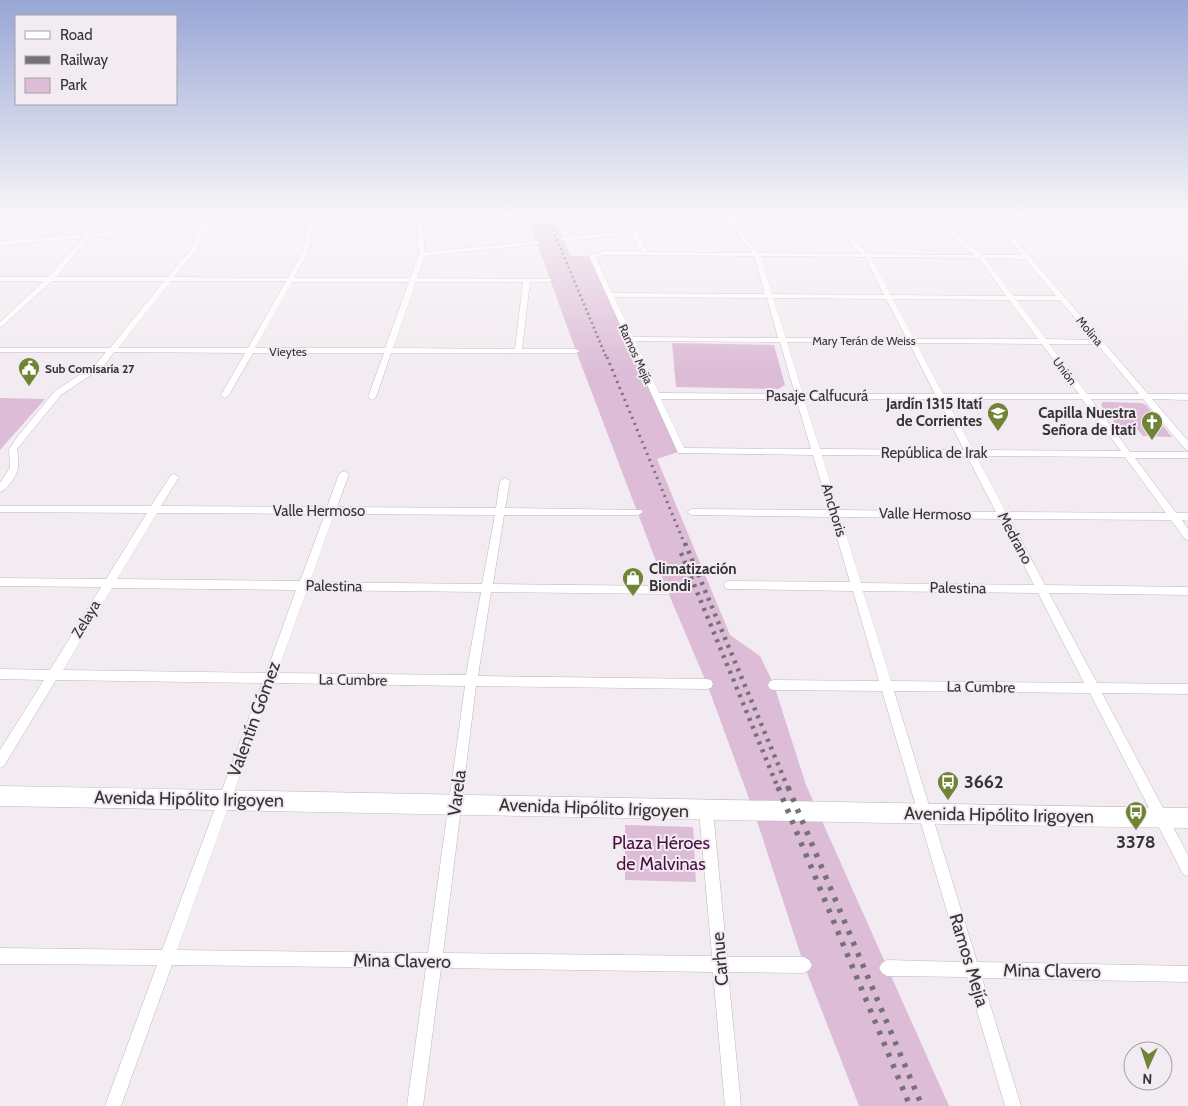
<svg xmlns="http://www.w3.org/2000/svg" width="1188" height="1106" font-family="Cabin,sans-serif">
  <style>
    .green { fill: #ddbcd7 }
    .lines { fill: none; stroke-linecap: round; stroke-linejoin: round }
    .street-casing { stroke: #beb7bc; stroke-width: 1 }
    .secondary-casing { stroke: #beb7bc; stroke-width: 1 }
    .street { fill: #fff; fill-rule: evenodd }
    .secondary { fill: #fff; fill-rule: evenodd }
    .rail-far3 { stroke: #757275; stroke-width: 2.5; stroke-dasharray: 2 3; stroke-linecap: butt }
    .rail-far2 { stroke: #757275; stroke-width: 3; stroke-dasharray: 2 4.5; stroke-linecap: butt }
    .rail-far1 { stroke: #757275; stroke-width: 4.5; stroke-dasharray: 3 5.5; stroke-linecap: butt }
    .rail { stroke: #757275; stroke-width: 5.5; stroke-dasharray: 4 8; stroke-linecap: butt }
    .labels { text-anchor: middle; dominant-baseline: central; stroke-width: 4; stroke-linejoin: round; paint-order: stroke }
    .far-street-label { font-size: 12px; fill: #353335; stroke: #f2ebf1 }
    .far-poi-label { font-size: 12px; font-weight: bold; fill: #353335; stroke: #f2ebf1; text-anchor: start }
    .street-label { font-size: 15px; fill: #353335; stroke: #f2ebf1 }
    .poi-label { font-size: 15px; font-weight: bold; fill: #353335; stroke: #f2ebf1; text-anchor: end }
    .near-street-label { font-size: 18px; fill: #353335; stroke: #f2ebf1 }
    .near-poi-label { font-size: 18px; font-weight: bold; fill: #353335; stroke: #f2ebf1; text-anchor: start }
    .near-park-label { font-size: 18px; fill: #491143; stroke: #f2ebf1 }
  </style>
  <rect width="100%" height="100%" fill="#f2ebf1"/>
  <!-- green -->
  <path class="green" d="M527 216H553L571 256H592L681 451 657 459 730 635 760 656 774 685 806 785 949 1106H859L804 965 754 812 707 684 667 590 576 351Z
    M672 343 774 345 785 385 778 389 676 387Z
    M0 398 45 399 0 450Z
    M1103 402 1141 403 1146 405 1172 437 1143 436 1137 429H1120L1101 405Z
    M625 825 693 827 696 882 625 880Z"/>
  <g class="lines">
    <!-- street casing -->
    <g class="street-casing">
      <path id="street" d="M98 216H104L93 233 201 224 204 216H210L207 224 300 216H319L315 218 309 251 294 278H410L419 254 416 216H422L425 252 540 241V243L538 244 425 256 417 278 551 279 552 280 549 282H530L522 349H576L580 351 576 353H391L376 397 372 400 368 397 384 353H253L229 395 225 398 221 395 245 353 114 352 103 367 61 395 17 449C18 455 19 461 18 466 18 475 8 489 0 492V483L10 468 9 449 18 436 55 391 97 363 106 352H0V348H110L164 281H52L0 328V322L44 281H0V277H48L83 238 0 245V241L86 234ZM309 218 303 251 288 278 174 277 197 249 206 227ZM199 228 191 249 168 277H56L90 237ZM171 281H286L248 348H118ZM292 282H409L385 348H255ZM416 282H523L515 349 393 348Z
        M622 216H628L636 230 728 222 724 216H730L734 221 790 216H808L805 218 736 224 758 253 861 254 826 216H832L868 254 974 255 929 216H935L982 255H1022L989 216H995L1148 394H1188V400L1152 399 1188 441V450L1185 449 1143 399H1091L1130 452H1188V458H1135L1176 513H1188V521L1182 520 1188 529V540L1185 539 1171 520 1010 519 1045 585 1188 587V595L1049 593 1097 683 1188 684V694L1102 693 1188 855V876L1183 874 1090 693 894 691 977 962 1188 966V982L982 978 1021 1106H1005L967 977 887 976 882 973 879 968 882 963 887 960 962 962 882 691 774 690 770 689 768 685 770 681 774 680 879 681 853 591 729 589 725 588 724 585 725 582 729 581 850 582 831 517 692 515 687 512 692 509 829 510 813 455 678 453 589 256 604 251H641L632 234 563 241 560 239 563 237 630 231ZM731 225 752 253 648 252 638 234ZM604 255 754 256 765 294 612 293 596 257ZM761 256 865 257 884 295 772 294ZM871 257 979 258 1006 296 891 295ZM985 258 1025 259 1056 296H1013ZM614 297 767 298 778 338 633 337ZM773 298 886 299 907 339 786 338ZM893 299 1009 300 1038 339H914ZM1016 300H1060L1093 340 1046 339ZM635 341 780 342 795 394 659 393ZM787 342 909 343 935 394H803ZM916 343 1042 344 1079 394H943ZM1049 344H1097L1139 394H1087ZM661 399H796L811 449 684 448ZM804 399H938L964 450 820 449ZM946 399H1082L1121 451 973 450ZM822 455 967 456 996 512 838 510ZM976 456 1125 457 1166 513 1006 512ZM841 517 1000 519 1034 585 861 583ZM863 591 1038 593 1084 683 891 681Z
        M344 471 349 474 337 507 496 508 500 481 505 478 510 481 505 508 641 510 643 512 638 515H504L493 584 667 586 671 587 672 590 671 593 667 594 491 592 478 676 707 679 711 680 713 684 711 688 707 689 476 686 443 953 712 956 699 811 701 806 706 804 711 806 713 811 727 957H804L809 960 812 965 809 970 804 973 728 972 741 1106H725L713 972 441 968 423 1106H407L426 968 172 965 121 1106H105L157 965 0 964V948L162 950 262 683 56 680 4 766 0 768V750L44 680 0 679V669L50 670 101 587 0 586V578L106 579 147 513 0 512V506H151L171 475 174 474 179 477 161 506 327 507 339 474ZM157 513 325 514 300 581 117 579ZM334 514 495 515 482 584 310 582ZM112 588 296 590 266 673 63 670ZM307 590 481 592 466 675 277 673ZM273 683 465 686 428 953 177 950Z"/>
    </g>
    <!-- secondary casing -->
    <g class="secondary-casing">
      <path id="secondary" d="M0 786C396 793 792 802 1188 808V828C792 822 396 813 0 806Z"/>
    </g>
    <!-- street -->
    <use href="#street" class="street"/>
    <!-- secondary -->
    <use href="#secondary" class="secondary"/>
    <!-- rail-far3 -->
    <path class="rail-far3" d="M547 216 607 359"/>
    <!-- rail-far2 -->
    <path class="rail-far2" d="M607 357 685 545"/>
    <!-- rail-far1 -->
    <path class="rail-far1" d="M685 543 788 788
      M681 553 778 788"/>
    <!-- rail -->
    <path class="rail" d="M778 787 910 1106
      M788 787 922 1106"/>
  </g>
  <!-- sky -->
  <linearGradient id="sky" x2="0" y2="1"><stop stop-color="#98a6d5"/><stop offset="0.58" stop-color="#f9f6f9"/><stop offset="1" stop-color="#f9f6f9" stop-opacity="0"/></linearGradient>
  <rect width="1188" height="371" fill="url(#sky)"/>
  <!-- icons -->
  <defs>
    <g id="civic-pin" transform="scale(1.125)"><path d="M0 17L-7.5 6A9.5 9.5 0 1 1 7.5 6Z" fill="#6f8435" stroke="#f2ebf1"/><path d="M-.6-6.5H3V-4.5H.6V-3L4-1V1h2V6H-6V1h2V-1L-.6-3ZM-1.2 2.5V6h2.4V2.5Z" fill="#fff"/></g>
    <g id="school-pin" transform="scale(1.125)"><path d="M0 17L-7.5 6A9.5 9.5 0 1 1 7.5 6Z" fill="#6f8435" stroke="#f2ebf1"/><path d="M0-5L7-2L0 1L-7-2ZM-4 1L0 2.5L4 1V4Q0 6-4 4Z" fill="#fff"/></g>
    <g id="church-pin" transform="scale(1.125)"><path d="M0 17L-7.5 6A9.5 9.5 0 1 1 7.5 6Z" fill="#6f8435" stroke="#f2ebf1"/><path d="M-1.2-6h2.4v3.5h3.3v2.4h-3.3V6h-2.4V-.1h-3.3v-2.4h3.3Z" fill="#fff"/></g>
    <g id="shop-pin" transform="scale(1.125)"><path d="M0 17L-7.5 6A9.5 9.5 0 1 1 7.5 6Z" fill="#6f8435" stroke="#f2ebf1"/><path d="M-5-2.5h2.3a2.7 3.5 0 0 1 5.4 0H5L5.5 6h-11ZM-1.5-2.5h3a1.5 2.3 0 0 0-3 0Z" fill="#fff"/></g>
    <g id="bus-pin" transform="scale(1.125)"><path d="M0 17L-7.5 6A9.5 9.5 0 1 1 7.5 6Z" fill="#6f8435" stroke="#f2ebf1"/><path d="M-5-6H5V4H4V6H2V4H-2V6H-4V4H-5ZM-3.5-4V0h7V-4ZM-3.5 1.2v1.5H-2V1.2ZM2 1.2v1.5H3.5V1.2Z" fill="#fff"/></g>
  </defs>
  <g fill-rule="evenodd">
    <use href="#civic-pin" x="29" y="368"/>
    <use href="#school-pin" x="998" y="413"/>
    <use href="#church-pin" x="1152" y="422"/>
    <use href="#shop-pin" x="633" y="578"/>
    <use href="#bus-pin" x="948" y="782"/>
    <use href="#bus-pin" x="1136" y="812"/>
  </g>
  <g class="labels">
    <!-- far-street labels -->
    <g class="far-street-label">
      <text transform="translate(1090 331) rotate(50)">Molina</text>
      <text x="864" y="340">Mary Terán de Weiss</text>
      <text x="288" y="351">Vieytes</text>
      <text transform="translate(636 354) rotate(65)">Ramos Mejía</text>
      <text transform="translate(1065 371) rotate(53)">Unión</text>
    </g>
    <!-- far-poi labels -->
    <g class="far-poi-label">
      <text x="45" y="368">Sub Comisaría 27</text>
    </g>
    <!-- street labels -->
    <g class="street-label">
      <text x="817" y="396">Pasaje Calfucurá</text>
      <text x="934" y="453">República de Irak</text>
      <text transform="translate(834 510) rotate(73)">Anchoris</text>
      <text x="319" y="511">Valle Hermoso</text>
      <text transform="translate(925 514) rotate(1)">Valle Hermoso</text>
      <text transform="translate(1015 538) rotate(62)">Medrano</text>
      <text transform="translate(334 586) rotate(1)">Palestina</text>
      <text transform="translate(958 588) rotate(1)">Palestina</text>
      <text transform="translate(86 619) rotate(-59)">Zelaya</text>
      <text transform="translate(353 680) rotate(1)">La Cumbre</text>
      <text transform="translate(981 687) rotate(1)">La Cumbre</text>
    </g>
    <!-- poi labels -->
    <g class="poi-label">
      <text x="982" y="404">Jardín 1315 Itatí<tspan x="982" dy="17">de Corrientes</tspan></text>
      <text x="1136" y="413">Capilla Nuestra<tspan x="1136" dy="17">Señora de Itatí</tspan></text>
      <text x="649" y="569" text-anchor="start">Climatización<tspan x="649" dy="17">Biondi</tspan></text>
    </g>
    <!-- near-street labels -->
    <g class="near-street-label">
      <text transform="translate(254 719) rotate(-70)">Valentín Gómez</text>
      <text transform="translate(457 793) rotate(-83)">Varela</text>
      <text transform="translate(189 799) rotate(1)">Avenida Hipólito Irigoyen</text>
      <text transform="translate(594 808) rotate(2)">Avenida Hipólito Irigoyen</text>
      <text transform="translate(999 815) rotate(1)">Avenida Hipólito Irigoyen</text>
      <text transform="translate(720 959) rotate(-95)">Carhue</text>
      <text transform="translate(969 960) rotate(73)">Ramos Mejía</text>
      <text transform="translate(402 961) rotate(1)">Mina Clavero</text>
      <text transform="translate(1052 971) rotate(1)">Mina Clavero</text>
    </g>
    <!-- near-poi labels -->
    <g class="near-poi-label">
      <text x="964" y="782">3662</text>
      <text x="1136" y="842" text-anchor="middle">3378</text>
    </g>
    <!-- near-park labels -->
    <g class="near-park-label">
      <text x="661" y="843">Plaza Héroes<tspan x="661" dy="21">de Malvinas</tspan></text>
    </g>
  </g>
  <!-- legend -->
  <rect x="15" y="15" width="162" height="90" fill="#f2ebf1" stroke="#a6a1a6"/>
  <rect x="25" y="31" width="25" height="8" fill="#ffffff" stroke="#a6a1a6"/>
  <text x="60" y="40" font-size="15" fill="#353335">Road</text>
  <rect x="25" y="56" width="25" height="8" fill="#757275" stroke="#a6a1a6"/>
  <text x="60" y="65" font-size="15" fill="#353335">Railway</text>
  <rect x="25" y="78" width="25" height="15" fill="#ddbcd7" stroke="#a6a1a6"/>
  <text x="60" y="90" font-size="15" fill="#353335">Park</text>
  <!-- north arrow -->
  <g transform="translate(1148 1066) rotate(183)"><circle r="24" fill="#f2ebf1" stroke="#a6a1a6"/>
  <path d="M0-4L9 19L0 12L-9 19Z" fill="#6f8435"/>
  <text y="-8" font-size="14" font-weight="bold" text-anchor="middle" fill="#353335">N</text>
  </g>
</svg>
